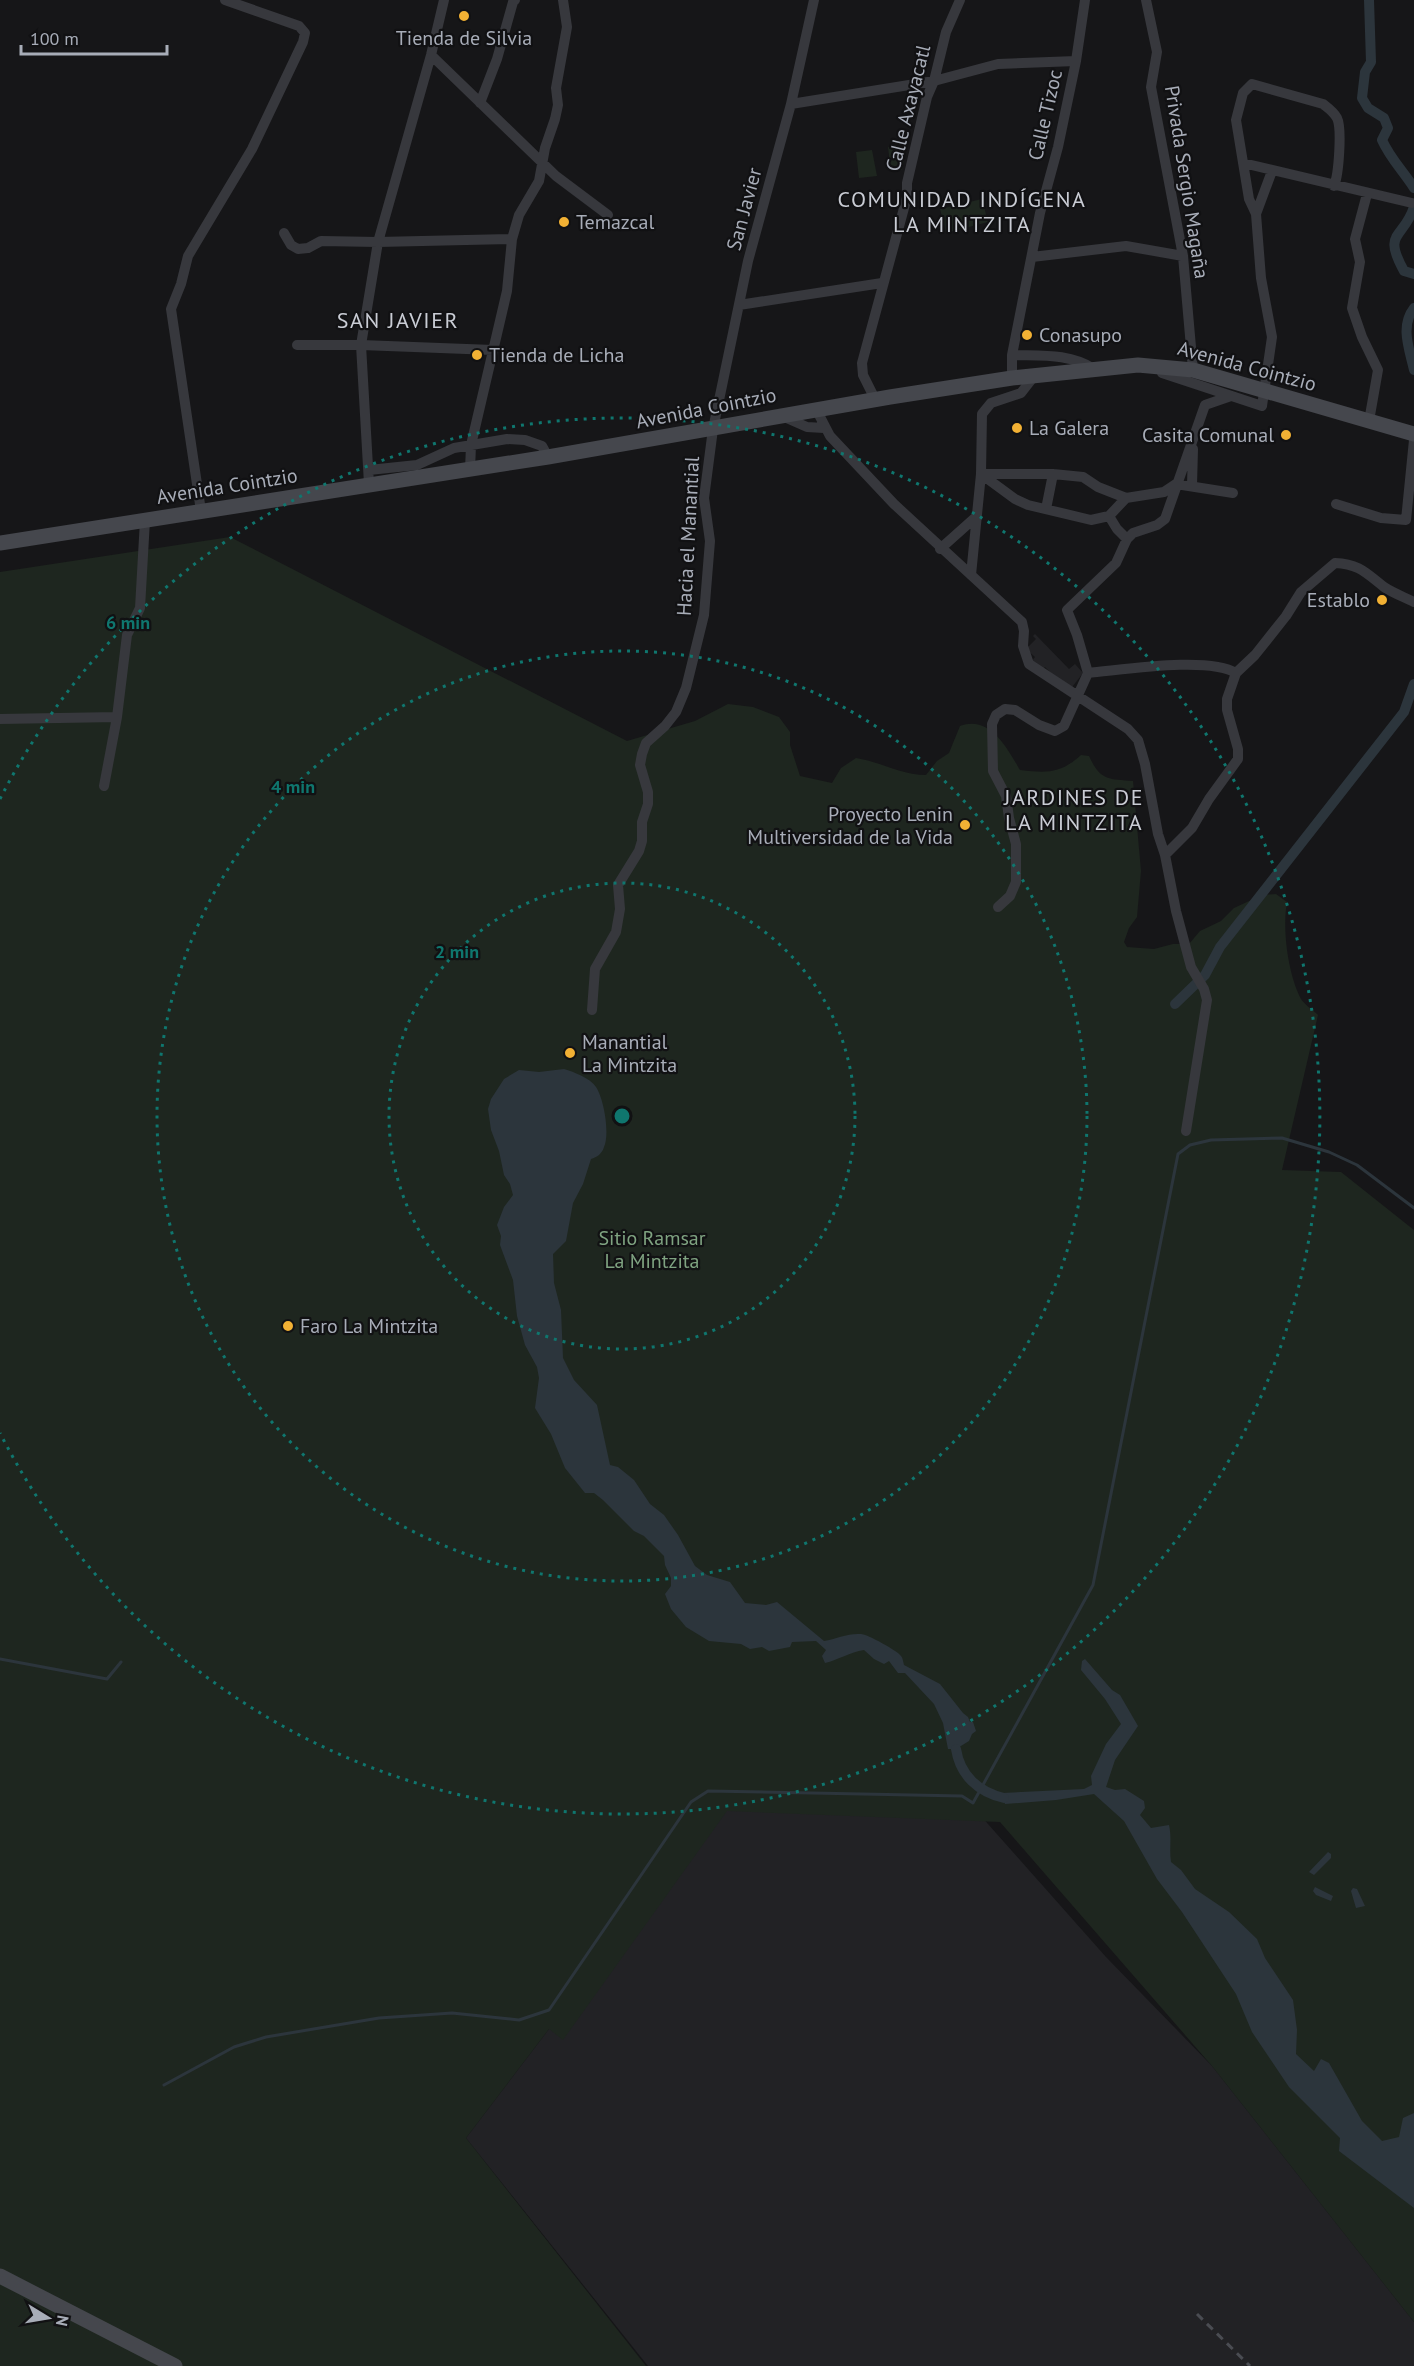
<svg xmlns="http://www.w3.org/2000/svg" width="1414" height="2366" font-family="'PT Sans',sans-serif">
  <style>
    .built { fill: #222225 }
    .green { fill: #1e261f }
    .water { fill: #2c353c }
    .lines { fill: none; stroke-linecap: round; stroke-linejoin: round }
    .stream { stroke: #2c353c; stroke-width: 3 }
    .canal { stroke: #2c353c; stroke-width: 10 }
    .street { stroke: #37383d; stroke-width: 10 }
    .secondary { stroke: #45474d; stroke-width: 15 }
    .rail { stroke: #4a4c52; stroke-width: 3; stroke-dasharray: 8 6; stroke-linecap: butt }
    .ring { fill: none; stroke: #0f766e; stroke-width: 3; stroke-dasharray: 3 6 }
    .poi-dot { fill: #f2b134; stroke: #111113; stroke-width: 2 }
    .labels { text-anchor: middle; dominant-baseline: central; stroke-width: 4.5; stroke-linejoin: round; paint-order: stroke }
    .poi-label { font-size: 20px; fill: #a8adb8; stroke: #111113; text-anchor: start }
    .street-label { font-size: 20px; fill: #a8adb8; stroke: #111113 }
    .park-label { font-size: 20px; fill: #7fa381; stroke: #111113 }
    .quarter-label { font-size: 22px; letter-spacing: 1.5px; fill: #c9ccd4; stroke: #111113 }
    .centre { fill: #0f766e; stroke: #111113; stroke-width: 3 }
    .ring-label { font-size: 18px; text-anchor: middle; font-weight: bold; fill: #0f766e; stroke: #111113; stroke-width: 4.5; stroke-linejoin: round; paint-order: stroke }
  </style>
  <rect width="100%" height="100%" fill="#161618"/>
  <!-- built -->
  <path class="built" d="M1035 634 1069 669 1075 664 1083 673 1069 691 1045 667 1041 671 1031 662 1035 657 1026 649 1036 639 1033 636Z
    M707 1806 980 1815 1106 1957 1212 2066 1414 2322V2366H648L466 2138 549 2029Z"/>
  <!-- green -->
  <path class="green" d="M900 141 908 142 902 170 891 171 888 147Z
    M872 150 877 176 859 178 856 152Z
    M982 199 988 222 946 233 940 209Z
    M230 537 627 741 695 721 728 704 753 707 779 717 790 732V745L800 776 832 783 841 768 856 758C881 762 901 775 926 775L937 761 949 753 960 726C990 715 1007 748 1020 770 1047 773 1060 774 1081 755L1089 756C1100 780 1107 779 1133 781L1141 871 1137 917 1129 928 1124 942 1127 947 1154 949 1173 944H1189L1200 931 1221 921 1234 908 1262 895 1276 894 1287 902C1282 929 1288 974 1301 999 1305 1005 1313 1010 1318 1015L1282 1170 1341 1172 1414 1230V2322L1212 2066 1000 1822 727 1811 563 2040 549 2029 466 2138 646 2366H0V572Z"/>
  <!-- water -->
  <path class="water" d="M564 1069C574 1072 590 1078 596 1087 604 1099 610 1134 604 1147 602 1154 597 1157 591 1159L583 1184 573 1203 566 1241 553 1254 554 1283 561 1310 563 1358 574 1380 597 1405 610 1465 618 1467 634 1480 650 1504 664 1515 678 1535 695 1566 707 1575 730 1582 745 1603 766 1605 777 1602 824 1641C836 1639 848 1633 861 1634 867 1634 898 1651 901 1656 903 1658 903 1662 904 1665L940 1684 963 1713 968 1717 970 1722H973L976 1731 972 1734 969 1741 956 1749H948L943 1723 934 1704 905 1673H898L889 1661 884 1664 874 1659 864 1650C850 1652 838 1660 825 1663L822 1656 826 1650 816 1641 792 1642 790 1647 769 1651 762 1647 750 1649 741 1644 709 1641 686 1627 671 1609 665 1594 671 1586V1578L665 1565 664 1556 644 1536 634 1531 603 1500 594 1493H585L565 1468 551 1434 535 1408 539 1378 537 1367 525 1345 517 1316 513 1280 500 1245 501 1236 497 1225 504 1207 513 1195 510 1184 504 1175 499 1151 491 1130 488 1109 491 1099 504 1079 519 1070 539 1072Z
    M1085 1659 1112 1690 1120 1695 1138 1726 1115 1760 1106 1787 1115 1790 1125 1789 1144 1801 1145 1808 1140 1815 1151 1828 1169 1825C1172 1838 1169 1849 1171 1862L1181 1870 1195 1889 1229 1912 1257 1939 1265 1958 1293 2000 1297 2030 1296 2054 1314 2071 1321 2059 1329 2063 1362 2121 1382 2141 1399 2137 1403 2118 1414 2113V2208L1339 2151 1340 2138 1289 2087 1252 2032 1236 1994 1182 1912 1157 1879 1124 1821 1094 1794 1056 1800 1005 1804 1002 1793 1084 1789 1092 1785 1091 1776 1106 1744 1121 1724 1105 1699 1081 1670 1082 1661Z
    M1328 1852 1331 1854V1858L1314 1875 1309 1872Z
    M1315 1887 1333 1896 1331 1901 1316 1895 1313 1891Z
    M1353 1888 1357 1889 1365 1906 1356 1908 1351 1891Z"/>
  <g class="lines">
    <!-- stream -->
    <path class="stream" d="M0 1659 107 1679 121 1662
      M164 2085 234 2047 266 2037 379 2018 452 2013 519 2020 549 2010 691 1802 708 1791 962 1796 973 1803 1093 1585 1178 1154 1190 1145 1211 1140 1282 1138 1329 1152 1357 1165 1414 1208"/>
    <!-- canal -->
    <path class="canal" d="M1369 0 1371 62 1365 72 1362 98 1368 108 1384 118 1388 128 1382 140C1390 158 1403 171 1414 188
      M1414 207C1403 240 1382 231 1404 271L1414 274
      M1414 308C1400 326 1409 348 1414 370
      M1175 1004 1205 975 1220 947 1404 712 1414 684
      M956 1749C960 1775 978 1792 1004 1798"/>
    <!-- street -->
    <path class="street" d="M1146 0 1157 52 1151 87 1183 256 1193 370
      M431 55 556 176 608 215
      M480 103 497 59 513 2 515 0
      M791 104 934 81 998 64 1076 61
      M1243 163 1412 203
      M1367 194 1355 239 1360 262 1352 308 1362 337 1378 370 1369 421
      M1256 214 1272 171
      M284 233 291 245 298 249 308 248 321 241 378 242 512 239
      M1032 257 1126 246 1183 256
      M739 305 882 283
      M297 345H361L493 350
      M1012 355C1041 356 1069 353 1094 369
      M1162 373 1262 406 1272 337 1261 278 1256 214 1249 199 1236 120 1243 93 1252 84 1323 104C1328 108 1333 111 1337 118 1342 128 1339 174 1334 186
      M1012 378V355L1040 213 1058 147 1076 61 1085 0
      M875 399 863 375 862 363 907 197V183L927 97 934 81 946 32 960 0
      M816 409 830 436 894 504 1022 622 1024 631 1023 646 1029 664 1128 729 1138 740 1145 764 1158 834 1165 855 1176 911 1191 967 1204 989 1207 1000 1186 1131
      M782 416 807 427 824 428
      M369 470 417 465 454 448 507 439 525 440 542 446 548 457
      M470 470 471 445 507 291 512 239 519 215 539 181 545 148 555 119 558 105 556 88 567 27 563 0
      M981 474 1015 499 1028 505 1091 520 1109 516 1126 498 1164 492 1176 484 1233 493
      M981 474H1053L1083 477 1098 487 1126 498
      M369 484 361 345 378 242 431 55 444 0
      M1192 485 1193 449
      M1336 504 1381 518 1406 520 1414 440
      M1046 509 1053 474
      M201 511 171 309 181 284 188 256 252 149 303 42 305 33 299 26 225 0
      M1109 516 1117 529 1127 539
      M940 549 977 516
      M971 575 981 474 982 414 991 403 1021 393 1035 375
      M1088 673C1123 670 1208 656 1236 673
      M0 719 117 717
      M104 786 117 717 127 635 140 608 145 520
      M1165 855 1192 828 1209 799 1238 759V749L1227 710V699L1236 673 1255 655 1286 616 1301 592 1335 563C1359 564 1366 573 1384 587 1393 593 1404 597 1414 602
      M998 907 1010 896 1016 882V844L1009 818 1006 796 993 771 992 724 996 715 1005 709 1015 710 1039 725 1055 731 1064 726 1088 673 1077 635 1067 610 1116 563 1127 539 1133 533 1157 525 1165 519 1205 405 1231 396
      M592 1010 595 969 616 932 620 909 618 885 639 851 642 841V822L648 804V792L640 765 642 754 646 743 665 726 676 712 686 688 704 615 710 541 704 498 713 429 748 261 791 104 814 0"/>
    <!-- secondary -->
    <path class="secondary" d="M0 543 548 457 890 397 1012 378 1138 365 1193 370 1414 434
      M0 2276 175 2366"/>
    <!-- rail -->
    <path class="rail" d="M1197 2314 1250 2366"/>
  </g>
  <!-- distance rings -->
  <g class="ring">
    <circle cx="622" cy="1116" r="233"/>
    <circle cx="622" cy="1116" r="465"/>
    <path d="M0 799A698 698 0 1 1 0 1433"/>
  </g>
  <!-- markers -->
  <g class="poi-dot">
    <circle cx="464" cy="16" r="6"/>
    <circle cx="564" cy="222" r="6"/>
    <circle cx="1027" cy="335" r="6"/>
    <circle cx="477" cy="355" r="6"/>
    <circle cx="1017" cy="428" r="6"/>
    <circle cx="1286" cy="435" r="6"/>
    <circle cx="1382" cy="600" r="6"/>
    <circle cx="965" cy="825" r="6"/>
    <circle cx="570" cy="1053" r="6"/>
    <circle cx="288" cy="1326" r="6"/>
  </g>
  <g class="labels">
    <!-- poi labels -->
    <g class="poi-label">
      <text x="464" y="38" text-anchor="middle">Tienda de Silvia</text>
      <text x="576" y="222">Temazcal</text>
      <text x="1039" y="335">Conasupo</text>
      <text x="489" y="355">Tienda de Licha</text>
      <text x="1029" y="428">La Galera</text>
      <text x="1274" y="435" text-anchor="end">Casita Comunal</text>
      <text x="1370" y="600" text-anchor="end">Establo</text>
      <text x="953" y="814" text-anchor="end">Proyecto Lenin<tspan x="953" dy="23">Multiversidad de la Vida</tspan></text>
      <text x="582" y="1042">Manantial<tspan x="582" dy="23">La Mintzita</tspan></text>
      <text x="300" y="1326">Faro La Mintzita</text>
    </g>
    <!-- street labels -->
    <g class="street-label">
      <text transform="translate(908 108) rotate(-76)">Calle Axayacatl</text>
      <text transform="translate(1045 115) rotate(-77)">Calle Tizoc</text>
      <text transform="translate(1187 182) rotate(81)">Privada Sergio Magaña</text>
      <text transform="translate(744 209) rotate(-75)">San Javier</text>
      <text transform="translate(1247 366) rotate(15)">Avenida Cointzio</text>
      <text transform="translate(706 408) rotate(-11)">Avenida Cointzio</text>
      <text transform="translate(227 486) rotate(-9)">Avenida Cointzio</text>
      <text transform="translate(688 536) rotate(-87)">Hacia el Manantial</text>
    </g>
    <!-- park labels -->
    <g class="park-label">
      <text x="652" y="1238">Sitio Ramsar<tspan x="652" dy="23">La Mintzita</tspan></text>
    </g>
    <!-- quarter labels -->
    <g class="quarter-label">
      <text x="962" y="199">COMUNIDAD INDÍGENA<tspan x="962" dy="25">LA MINTZITA</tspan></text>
      <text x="398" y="320">SAN JAVIER</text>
      <text x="1074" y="797">JARDINES DE<tspan x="1074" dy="25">LA MINTZITA</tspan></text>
    </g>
  </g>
  <circle cx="622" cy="1116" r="9" class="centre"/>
  <g class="ring-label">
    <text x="128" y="629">6 min</text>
    <text x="293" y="793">4 min</text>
    <text x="457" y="958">2 min</text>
  </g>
  <!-- north arrow -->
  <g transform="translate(48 2318) rotate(101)" stroke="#111113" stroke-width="4.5" paint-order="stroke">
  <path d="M0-4.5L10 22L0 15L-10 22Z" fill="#a8adb8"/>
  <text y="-9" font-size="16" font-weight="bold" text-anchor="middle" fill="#a8adb8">N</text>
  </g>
  <!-- scale -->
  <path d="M21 45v9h146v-9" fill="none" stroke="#a8adb8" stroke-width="3"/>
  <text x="30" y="45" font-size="18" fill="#a8adb8" stroke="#111113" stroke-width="4.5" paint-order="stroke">100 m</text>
</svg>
